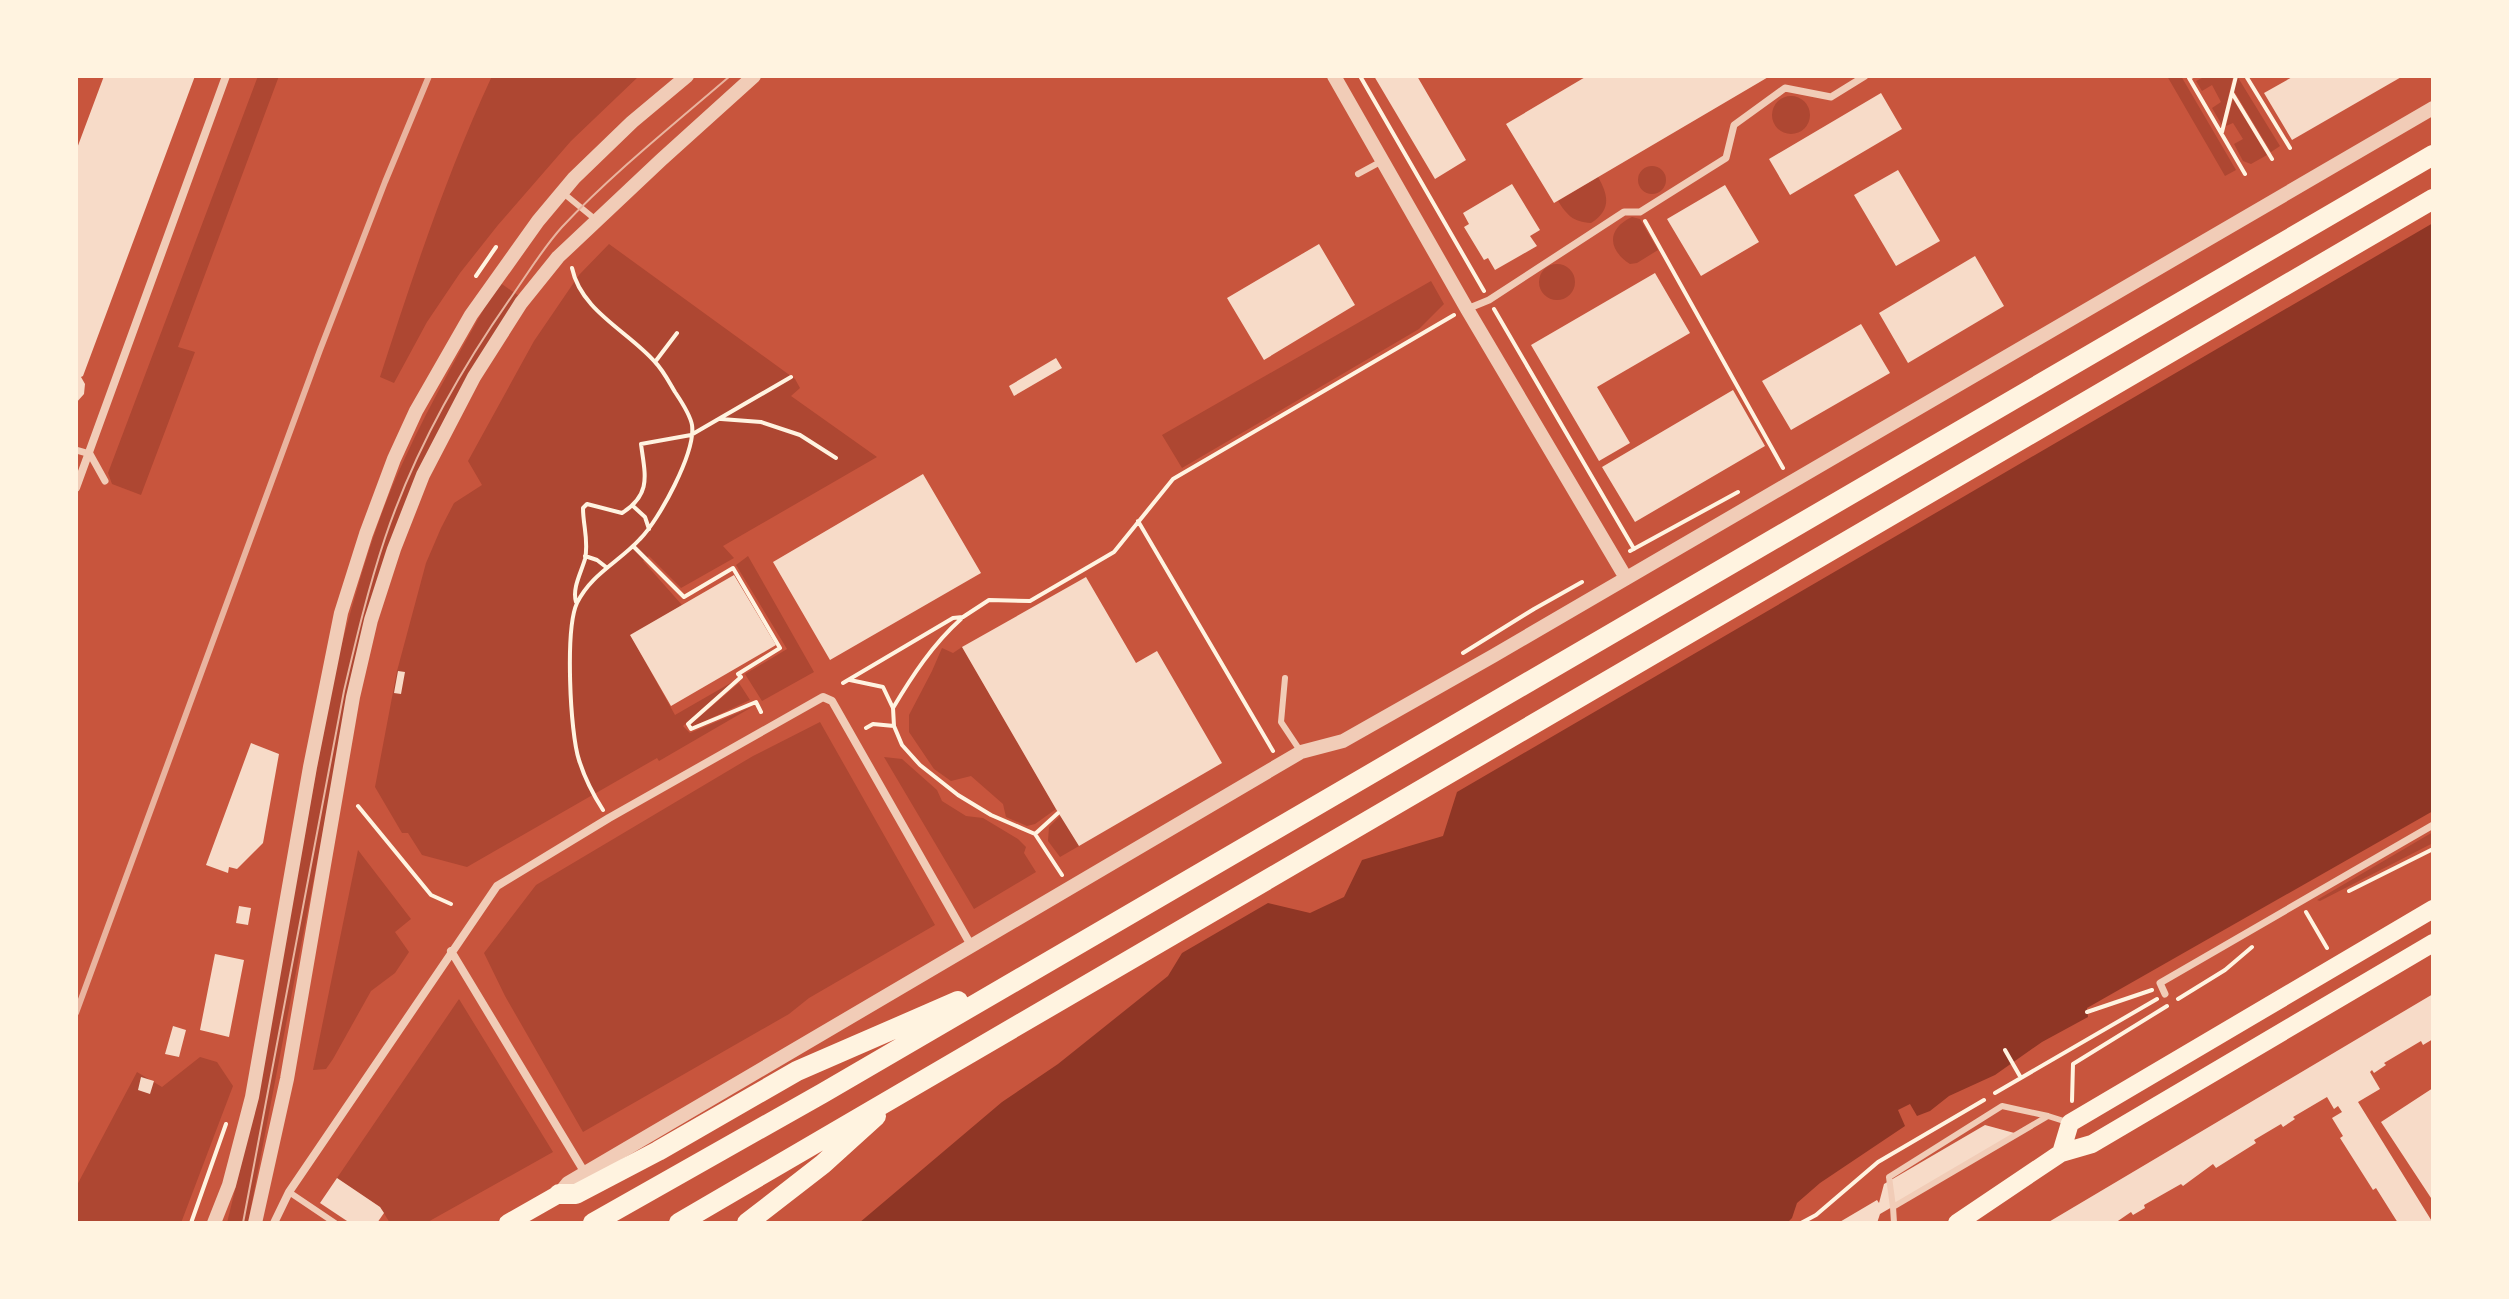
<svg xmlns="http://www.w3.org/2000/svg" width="2509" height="1299" font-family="'PT Sans',sans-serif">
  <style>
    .green { fill: #ae4732 }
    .water { fill: #8f3625 }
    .building { fill: #f7dbc8 }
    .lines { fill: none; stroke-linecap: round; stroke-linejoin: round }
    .path { stroke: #fff3e0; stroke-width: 4 }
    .service { stroke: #f1ccb7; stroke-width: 6 }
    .pedestrian { stroke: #f1ccb7; stroke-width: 7 }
    .minor { stroke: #f1ccb7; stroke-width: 8 }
    .tertiary { stroke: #f1ccb7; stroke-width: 14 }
    .primary { stroke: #fff3e0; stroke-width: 18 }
    .trunk { stroke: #fff3e0; stroke-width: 20 }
    .tram { stroke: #e9b49f; stroke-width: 2 }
    .rail { stroke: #e9b49f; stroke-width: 6 }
  </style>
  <rect width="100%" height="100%" fill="#c8553d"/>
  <!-- green -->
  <path class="green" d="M258 76H279L178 347 195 352 141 495 112 484 108 473Z
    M492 76H639L571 141 498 225 460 273 427 322 394 383 380 377C413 275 447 173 492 76Z
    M2167 76H2181L2236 170 2225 176Z
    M2206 76H2233L2222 125 2212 108 2221 102 2212 85 2202 91 2196 81Z
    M2237 76 2280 146 2271 152 2234 91Z
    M1772 115a19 19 0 1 1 38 0a19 19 0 1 1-38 0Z
    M2233 99 2267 155 2251 164 2243 161 2234 144 2243 139 2233 123 2226 126Z
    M1638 180a14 14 0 1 1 28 0a14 14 0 1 1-28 0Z
    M1598 177C1609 196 1611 210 1591 223 1573 222 1567 215 1558 201Z
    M1632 217 1640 219 1658 250 1637 263 1630 264C1608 250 1606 229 1632 217Z
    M609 244 795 379 800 388 791 396 877 457 723 546 734 558 681 588 649 556 643 561 682 605 631 636 675 715 734 681 683 726 690 733 752 707 659 761 657 758 467 867 422 855 408 833H402L375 787 397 671 426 563 441 528 454 503 482 485 468 461 534 341 579 275Z
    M1539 282a18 18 0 1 1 36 0a18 18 0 1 1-36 0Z
    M1431 281 1444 304 1419 329 1182 468 1162 435Z
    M499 282 519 296 408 498 326 815 248 1223H227L255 1107 335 669C354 599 373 526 404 460 432 399 466 341 499 282Z
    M748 556 814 672 762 701 745 674 787 649 736 565Z
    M962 647 1056 809 1035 824 1027 826 1006 817 1003 804 971 776 951 781 934 769 909 732V715L932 671 942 648 953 653Z
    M739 683 750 700 692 727 691 724Z
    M820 722 935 925 809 998 789 1014 583 1132 505 996 484 953 536 885 753 756Z
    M884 757 902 759 937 790 942 801 966 816 983 818 1018 839 1026 847 1024 853 1036 872 974 909Z
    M1061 815 1079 846 1060 857 1048 841 1049 827Z
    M2433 832V843L2320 901 2317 900Z
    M358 850 411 919 395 932 409 952 395 973 371 991 333 1059 326 1069 313 1070Z
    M459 999 553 1152 426 1223H390L380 1207 337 1178Z
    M200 1057 217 1062 233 1086 181 1223H76V1187L137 1072 162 1087Z"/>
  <!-- water -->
  <path class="water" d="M2433 223V811L2087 1008 2088 1017 2042 1042 1995 1075 1949 1096 1930 1111 1917 1116 1910 1104 1898 1110 1905 1126 1820 1183 1797 1203 1792 1218 1787 1223H859L1002 1102 1058 1064 1168 976 1182 953 1268 903 1310 913 1344 897 1362 860 1443 836 1457 792Z"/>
  <!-- building -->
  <path class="building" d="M104 76H195L83 376 81 377 85 384 84 394 76 403V151Z
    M1374 76H1417L1466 160 1435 179Z
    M1587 76H1770L1554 203 1506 124Z
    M2294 76H2403L2292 140 2264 93Z
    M1881 93 1902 129 1790 195 1769 159Z
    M1898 170 1940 241 1896 266 1854 195Z
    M1512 184 1540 230 1530 236 1537 246 1495 270 1488 258 1484 260 1464 227 1469 224 1463 213Z
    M1725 185 1759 242 1701 276 1667 219Z
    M1319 244 1355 305 1264 360 1227 298Z
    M1975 256 2004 306 1908 363 1879 313Z
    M1655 273 1690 333 1597 387 1630 443 1599 461 1531 345Z
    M1861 324 1890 373 1791 430 1762 381Z
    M1056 358 1062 368 1014 396 1009 386Z
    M1733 390 1765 446 1635 522 1602 467Z
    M923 474 981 573 830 660 773 562Z
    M734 575 776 645 671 706 630 635Z
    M1086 577 1136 663 1157 651 1222 763 1079 846 1056 809 962 647Z
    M398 671 405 672 401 694 394 693Z
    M251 743 279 754 263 843 237 869 229 867 228 873 206 865Z
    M239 906 251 908 248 925 236 923Z
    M215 954 244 960 229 1037 200 1030Z
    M2433 994V1039L2423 1045 2421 1041 2384 1063 2386 1065 2374 1073 2372 1070 2370 1072 2380 1089 2358 1102 2433 1223H2398L2376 1188 2373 1190 2340 1138 2343 1136 2332 1118 2342 1112 2338 1106 2334 1109 2327 1097 2293 1117 2295 1119 2283 1127 2281 1124 2254 1140 2256 1143 2216 1168 2213 1164 2183 1186 2181 1184 2144 1205 2145 1208 2133 1215 2131 1212 2115 1223H2047Z
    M173 1026 186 1030 179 1057 165 1054Z
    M141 1077 154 1081 150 1094 138 1090Z
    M2433 1088V1201L2381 1122Z
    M1985 1125 2018 1134 1880 1214 1877 1223H1838L1877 1200 1879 1203 1884 1184Z
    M337 1178 380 1207 384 1213 377 1223H350L320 1203Z"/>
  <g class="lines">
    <!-- path -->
    <path class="path" d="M1360 76 1484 291
      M2193 76 2189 78 2245 174
      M2246 76 2290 148
      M2432 76 2433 78
      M2232 93 2272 159
      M2222 132 2236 76
      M1645 221 1783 468
      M572 268C581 311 628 331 655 362 663 370 669 382 675 392 681 401 690 414 692 425 696 452 659 520 640 539 619 562 591 574 577 603 565 629 570 733 579 760 584 776 594 796 603 810
      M476 276 496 247
      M1494 309 1634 549
      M655 362 677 333
      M721 419 761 422 800 435 836 458
      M633 506 645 517 649 529
      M1138 521 1273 751
      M633 546 684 597 733 568 780 648 738 674 741 677 688 724 691 729 756 702 761 712
      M1630 551 1738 492
      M585 556 597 560 606 567
      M576 602C572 588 581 573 585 559 589 541 583 526 583 508L587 504 622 513C652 494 645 475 641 444L691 435 791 377
      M1463 653 1534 609 1582 582
      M850 680 883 687 893 708 894 726 902 745 920 765 958 795 991 815 1035 834 1062 875
      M843 683 953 618 963 617 989 600 1030 601 1114 552 1173 479 1454 315
      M893 708C912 676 933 644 961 619
      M866 728 873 724 894 726
      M358 806 431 895 451 904
      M1035 834 1058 813
      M2349 891 2433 849
      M2306 912 2327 948
      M2178 999 2225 970 2252 947
      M2087 1012 2152 990
      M2005 1050 2021 1078
      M1995 1093 2157 999
      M2072 1101 2073 1064 2167 1006
      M191 1223 226 1124
      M1801 1223 1816 1215 1878 1162 1984 1100"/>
    <!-- service -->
    <path class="service" d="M1358 174 1382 161
      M562 192 596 220
      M1285 678 1281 722 1301 752
      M289 1192 335 1223
      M1893 1207 1889 1177 2002 1106 2048 1116
      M1894 1223 1893 1207 2048 1116 2067 1122"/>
    <!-- pedestrian -->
    <path class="pedestrian" d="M1467 309 1489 300 1624 212H1640L1726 158 1734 125 1785 88 1831 97 1865 76
      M76 450 90 454 105 481
      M2165 994 2160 983 2433 825"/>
    <!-- minor -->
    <path class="minor" d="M76 488 226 76
      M451 951 585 1173
      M274 1223 289 1192 497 886 609 818 823 697 832 701 972 947"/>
    <!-- tertiary -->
    <path class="tertiary" d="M1334 76 1467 309 1626 578
      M559 1194 568 1183 585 1173 1301 752 1343 741 1493 656 2433 108
      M214 1223 229 1185 252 1097 310 767 341 613 366 534 394 459 416 411 471 315 538 221 574 178 632 122 687 76
      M255 1223 287 1079 353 697 371 620 394 549 423 475 474 377 521 303 558 257 661 160 754 76"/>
    <!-- primary -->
    <path class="primary" d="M2061 1153 2070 1123 2433 909
      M508 1223 559 1194
      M1957 1223 2061 1153 2092 1144 2433 943"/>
    <!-- trunk -->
    <path class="trunk" d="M559 1194H576L658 1151 797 1071 958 1001
      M593 1223 823 1093 2433 155
      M679 1223 2433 199
      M747 1223 823 1164 876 1116"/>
    <!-- tram -->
    <path class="tram" d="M243 1223 344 691C356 640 368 589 385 538 414 452 460 370 512 296 528 273 543 248 562 227 613 173 673 125 730 76"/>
    <!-- rail -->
    <path class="rail" d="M76 1013 320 350 385 182 429 76"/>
  </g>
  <!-- border -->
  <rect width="2509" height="1299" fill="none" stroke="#fff3e0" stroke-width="156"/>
</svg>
